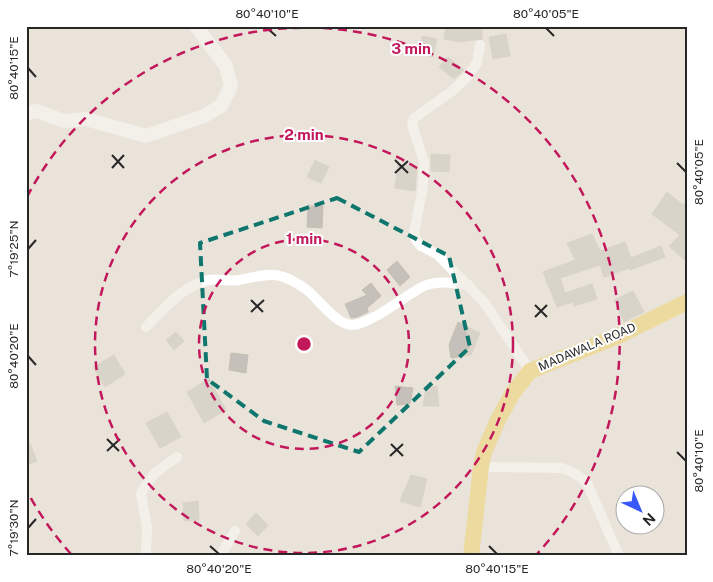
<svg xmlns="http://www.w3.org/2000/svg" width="713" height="582" font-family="'Public Sans',sans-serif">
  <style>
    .building { fill: #c5c0b9; stroke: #c5bfb3 }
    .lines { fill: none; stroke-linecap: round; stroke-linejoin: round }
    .street { stroke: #fff; stroke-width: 10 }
    .secondary { stroke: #fff; stroke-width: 14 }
    .primary { stroke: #efce59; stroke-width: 16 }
    .marked { fill: none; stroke: #0f766e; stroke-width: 4; stroke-dasharray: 10 6; stroke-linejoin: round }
    .ticks { fill: none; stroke: #272727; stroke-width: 2 }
    .ring { fill: none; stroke: #c2185b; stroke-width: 2.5; stroke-dasharray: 9 6 }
    .labels { text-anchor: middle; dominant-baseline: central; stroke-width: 4; stroke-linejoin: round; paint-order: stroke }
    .street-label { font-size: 12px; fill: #272727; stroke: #fff }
    .centre { fill: #c2185b; stroke: #fff; stroke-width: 2.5 }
    .ring-label { font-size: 15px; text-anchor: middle; font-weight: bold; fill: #c2185b; stroke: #fff; stroke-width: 4; stroke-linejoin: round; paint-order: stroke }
    .neatline { fill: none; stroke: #272727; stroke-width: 2 }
    .ticks-label { font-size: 12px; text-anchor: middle; fill: #272727 }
  </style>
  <rect width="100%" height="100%" fill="#eae3d9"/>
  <!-- building -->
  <path class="building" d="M446 26H482V39L460 42 444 39Z
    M506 34 510 56 493 59 489 37Z
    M422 36 437 39 433 57 418 53Z
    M448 57 464 70 454 79 439 67Z
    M431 154 450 155 449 172 431 171Z
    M315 160 329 167 321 183 307 177Z
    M398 164 417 166 415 191 395 188Z
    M667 192 683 205 687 201V262L669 246 680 235 652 214Z
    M308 205 323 206 322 228 307 227Z
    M592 234 600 251 625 242 631 258 661 246 665 257 630 270 629 268 604 277 600 265 560 278 565 293 592 284 597 299 574 306 573 302 557 307 543 272 575 260 567 243Z
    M397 261 410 277 400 286 387 270Z
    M371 283 381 296 367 308 368 312 357 317 351 318 345 304 367 295 362 290Z
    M633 291 644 312 624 322 614 300Z
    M458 322 480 333 471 355 451 358 449 345Z
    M176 332 184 341 174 350 166 340Z
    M231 353 248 355 246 373 229 370Z
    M114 355 125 374 105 387 93 367Z
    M209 379 226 410 204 423 187 392Z
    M395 386 413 388 410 404 397 405Z
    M437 386 439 406H423L426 388Z
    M167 412 181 437 160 448 146 423Z
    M26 434 37 461 26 465Z
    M411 475 427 479 420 507 400 501Z
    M198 501 199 520 184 521 183 503Z
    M256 513 268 525 258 536 246 524Z"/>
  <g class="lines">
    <!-- street -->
    <path class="street" d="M480 45 477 63 467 77 451 92 414 118 412 125 424 162 423 187 414 232 416 240 421 246 437 254 484 302 530 371
      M146 327C164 309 183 285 209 280 219 278 229 282 239 280 270 274 278 269 307 290 318 299 336 324 351 325 369 326 407 294 424 286 438 280 455 283 469 285
      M481 467 561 468C572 471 579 475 587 483L619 556
      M146 556 147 528 141 494 145 486 155 473 177 457
      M218 556 222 553 235 531"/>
    <!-- secondary -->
    <path class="secondary" d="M26 113 37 111 64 121 86 119 146 136 204 116 221 106 231 86 226 66 196 26"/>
    <!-- primary -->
    <path class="primary" d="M471 556 481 467 484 452 498 420 512 394 530 371 618 336 687 302"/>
  </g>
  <!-- marked area -->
  <path d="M0 0H713V582H0ZM337 198 449 256 470 347 359 452 264 421 207 379 200 243Z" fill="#eae3d9" fill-opacity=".55" fill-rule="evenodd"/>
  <path class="marked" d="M337 198 449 256 470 347 359 452 264 421 207 379 200 243Z"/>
  <!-- ticks -->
  <path class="ticks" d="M267 28 276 36M546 28 554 36M28 68 36 77M112 155 124 168M395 160 408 173M677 163 686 172M112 168 124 155M395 173 408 161M28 249 36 240M251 300 263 312M535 305 547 317M251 312 264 300M535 317 547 305M28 356 36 365M107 439 119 451M391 444 403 456M107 451 120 439M677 452 686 461M390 456 403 444M28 528 36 519M210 546 219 554M489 546 497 554"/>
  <!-- distance rings -->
  <g class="ring">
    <circle cx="304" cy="344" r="105"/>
    <circle cx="304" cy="344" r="209"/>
    <path d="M71 554A314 314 0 0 1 27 491M27 197A314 314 0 1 1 537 554"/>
  </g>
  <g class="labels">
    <!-- street labels -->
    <g class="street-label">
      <text transform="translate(587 347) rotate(-23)">MADAWALA ROAD</text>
    </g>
  </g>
  <circle cx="304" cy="344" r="8" class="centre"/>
  <g class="ring-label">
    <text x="411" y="54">3 min</text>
    <text x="304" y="140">2 min</text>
    <text x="304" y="244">1 min</text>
  </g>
  <!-- border -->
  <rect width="713" height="582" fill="none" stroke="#ffffff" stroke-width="55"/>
  <!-- north arrow -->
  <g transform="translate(640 510) rotate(136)"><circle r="24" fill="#ffffff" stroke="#a9a9a9"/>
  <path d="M0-4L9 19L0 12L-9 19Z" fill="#3859f8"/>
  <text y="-8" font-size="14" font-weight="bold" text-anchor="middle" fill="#272727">N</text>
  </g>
  <rect x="28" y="28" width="658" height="526" class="neatline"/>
  <g class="ticks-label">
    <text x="267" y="18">80°40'10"E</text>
    <text x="546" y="18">80°40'05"E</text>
    <text transform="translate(14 68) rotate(-90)" y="4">80°40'15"E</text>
    <text transform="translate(699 172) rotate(-90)" y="4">80°40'05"E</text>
    <text transform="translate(14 249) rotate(-90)" y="4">7°19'25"N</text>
    <text transform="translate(14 356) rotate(-90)" y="4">80°40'20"E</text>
    <text transform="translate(699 461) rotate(-90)" y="4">80°40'10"E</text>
    <text transform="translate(14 528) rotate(-90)" y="4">7°19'30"N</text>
    <text x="219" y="573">80°40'20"E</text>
    <text x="497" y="573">80°40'15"E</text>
  </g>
</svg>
